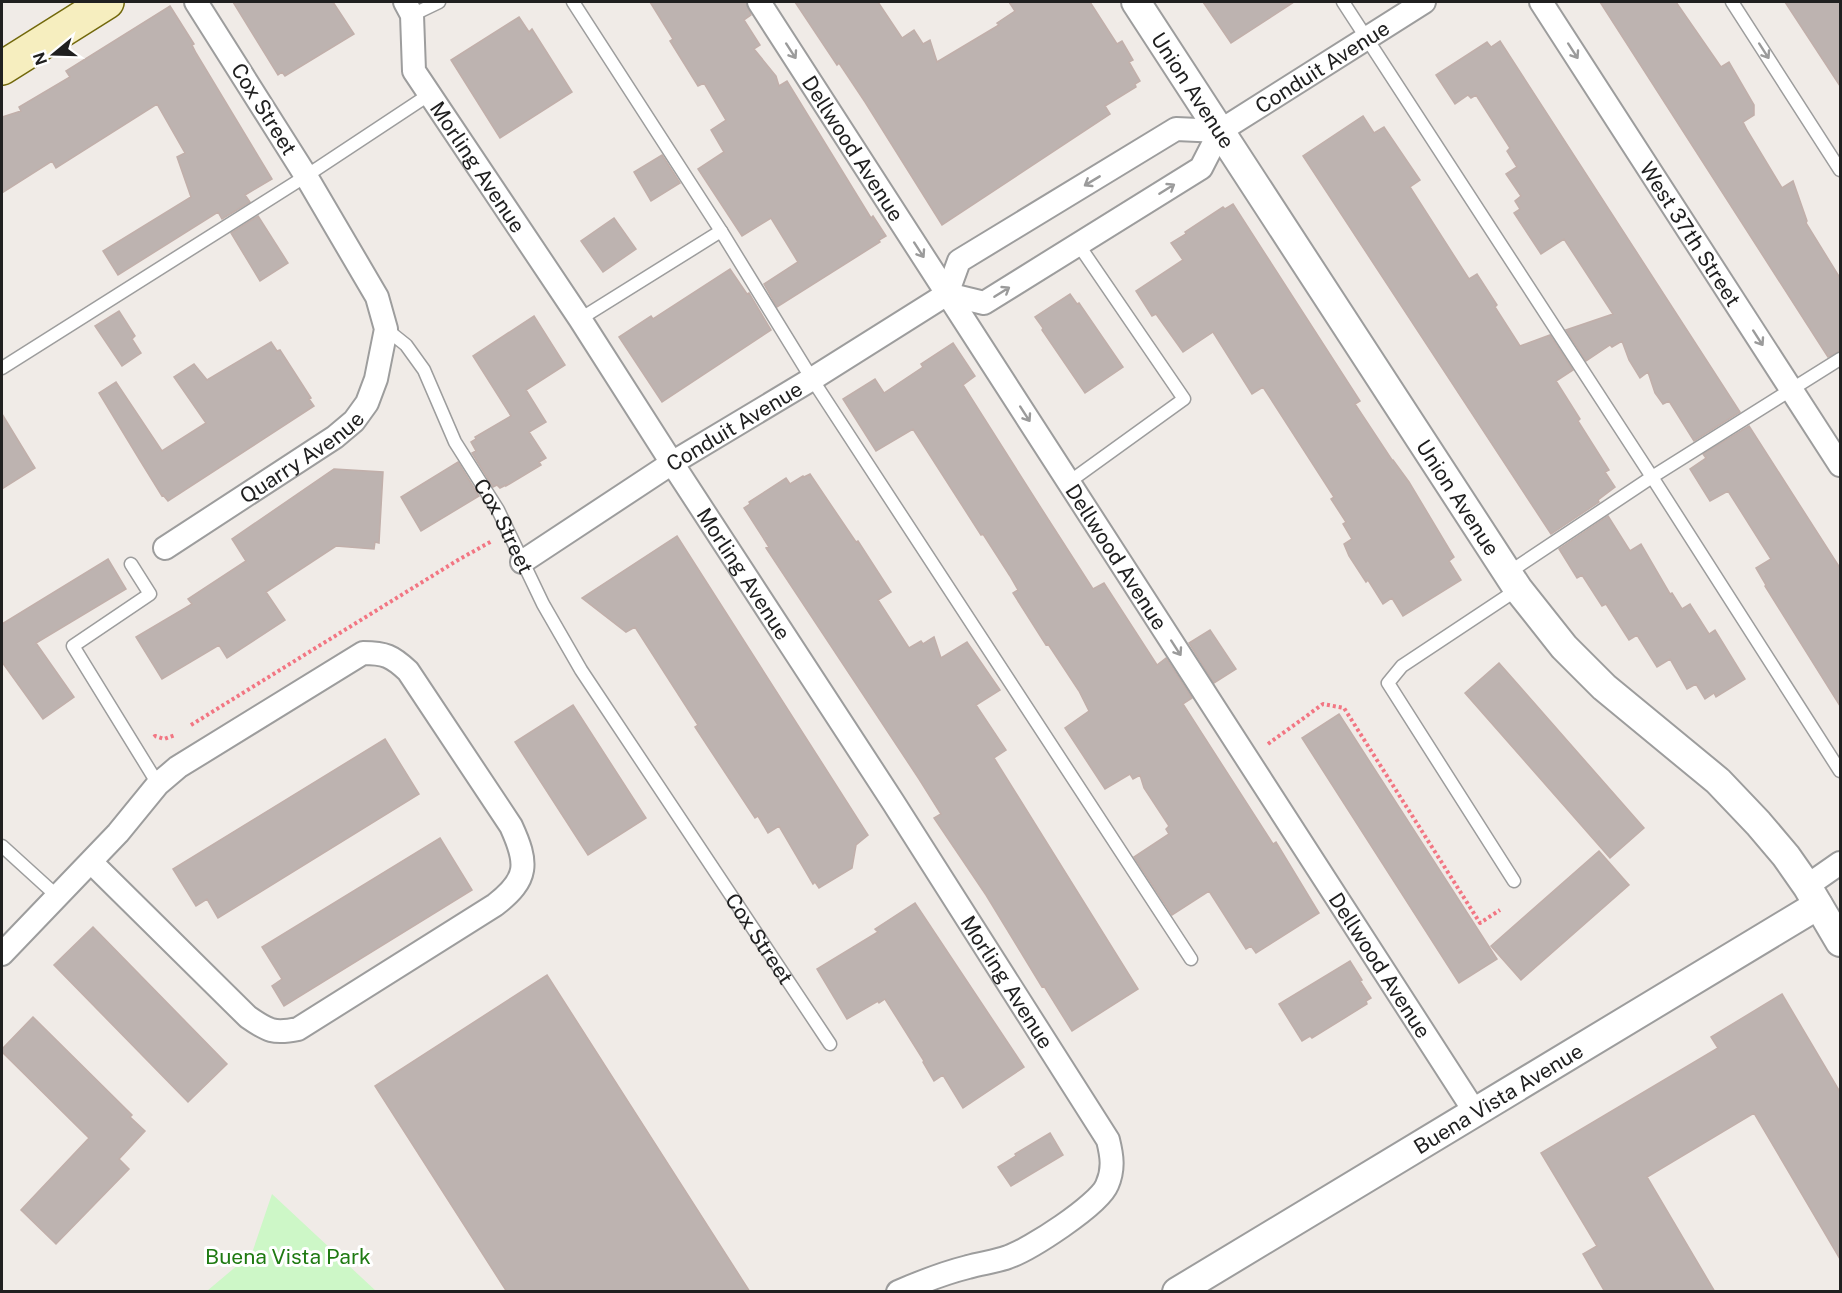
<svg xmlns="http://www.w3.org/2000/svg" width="1842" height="1293" font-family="'Public Sans',sans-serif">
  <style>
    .park { fill: #cdf7c7 }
    .building { fill: #bdb3b0; stroke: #c1afaa; stroke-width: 1.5 }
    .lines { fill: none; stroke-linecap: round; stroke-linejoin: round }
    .service-casing { stroke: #9d9d9d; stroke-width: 15 }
    .minor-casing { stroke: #9d9d9d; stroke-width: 26 }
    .tertiary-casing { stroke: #9d9d9d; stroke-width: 32 }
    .secondary-casing { stroke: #72680b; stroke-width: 36 }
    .path { stroke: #f27683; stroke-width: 4; stroke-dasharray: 3 3; stroke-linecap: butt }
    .service { stroke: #fff; stroke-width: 12 }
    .minor { stroke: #fff; stroke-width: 22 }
    .tertiary { stroke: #fff; stroke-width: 28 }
    .secondary { stroke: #f6eebf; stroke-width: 33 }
    .oneway { stroke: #9b9b9b }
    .labels { text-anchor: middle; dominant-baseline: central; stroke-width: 6; stroke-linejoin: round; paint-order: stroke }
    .street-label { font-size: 21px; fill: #202020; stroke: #fff }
    .park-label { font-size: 21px; fill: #1f7a12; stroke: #fff }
  </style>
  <rect width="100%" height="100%" fill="#f0ebe7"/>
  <!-- park -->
  <path class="park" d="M272 1194 376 1291H207L252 1253Z"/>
  <!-- building -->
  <path class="building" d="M233 2H333L354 34 285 76 282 72 278 75Z
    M650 2H746L751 15 744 20 760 45 754 49 776 76 779 86 787 81 871 218 873 216 886 236 879 240 880 242 777 307 764 284 798 262 771 218 742 236 698 169 724 152 711 130 726 120 704 83 698 86 670 41 673 39Z
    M795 2H878L902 38 914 30 923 44 930 40 937 62 999 25 997 23 1015 11 1009 2H1090L1117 44 1122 41 1133 60 1129 62 1140 81 1135 84 1136 87 1105 106 1110 114 942 225 865 102 839 63 837 65Z
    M1203 2H1294L1231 43Z
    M1600 2H1676L1721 67 1729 62 1754 105V115L1743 122 1747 130 1782 188 1793 181 1807 221 1806 223 1840 278V351L1828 357Z
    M1785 2H1840V86Z
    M170 6 194 44 192 45 196 53 272 179 245 195 250 202 222 219 218 212 118 275 103 251 191 197 177 157 185 153 157 104 56 168 52 161 2 193V117L21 111 19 107 70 77 66 71Z
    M519 17 529 32 532 29 572 92 500 138 451 60Z
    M1500 41 1740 412 1694 441 1669 401 1663 404 1655 393 1648 372 1640 378 1629 360 1622 341 1612 347 1610 345 1586 361 1566 330 1613 314 1564 239 1541 254 1514 213 1520 209 1515 201 1521 196 1506 174 1517 167 1507 151 1510 148 1476 95 1471 98 1468 95 1455 104 1436 75 1487 42 1491 47Z
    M1363 116 1374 133 1384 127 1420 180 1410 187 1469 279 1477 274 1497 305 1495 307 1520 346 1550 335 1573 370 1556 381 1580 419 1578 421 1609 470 1605 472 1615 487 1598 500 1599 502 1551 534 1303 156Z
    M662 155 680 183 651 201 634 172Z
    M1233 204 1360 401 1355 404 1392 460H1393L1409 482 1454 557 1449 561 1461 580 1403 616 1392 598 1383 604 1368 580 1366 582 1349 556 1344 544 1352 539 1343 524 1346 522 1331 499 1334 497 1263 387 1252 394 1213 332 1183 352 1156 314 1152 316 1136 291 1183 260 1171 243 1186 234 1185 232 1223 207 1225 209Z
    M258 216 288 263 260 281 231 233Z
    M614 218 636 249 603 272 581 241Z
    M730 269 747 294 749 293 771 330 662 402 619 337 651 316 653 319Z
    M1070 294 1077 304 1079 303 1123 367 1085 393 1042 330 1043 328 1035 317Z
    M119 311 135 336 132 339 141 353 122 366 95 326Z
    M534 316 565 365 526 390 546 422 529 432 546 458 539 462 541 465 506 486V485L500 488 497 485 493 487 472 453 476 451 471 442 476 439 475 437 511 416 473 356Z
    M271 342 277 351 280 350 311 398 309 399 314 406 168 501 163 495 162 496 141 462 99 393 116 382 162 451 206 423 174 377 194 364 207 380Z
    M953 343 975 376 963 385 1048 519 1093 589 1104 583 1157 665 1166 658 1192 698 1183 704 1273 844 1276 842 1319 913 1256 953 1251 946 1246 949 1209 891 1172 915 1134 857 1169 834 1166 829 1169 826 1144 788 1140 775 1133 779 1130 774 1105 789 1065 728 1089 711 1079 691 1048 644 1046 645 1013 593 1018 590 1010 576 983 534 981 535 913 429 876 451 843 399 875 379 884 393 923 367 921 364Z
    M2 414 35 468 2 489Z
    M1749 426 1840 568V706L1765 586 1766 585 1756 568 1771 559 1728 491 1710 501 1690 469 1706 458 1703 454Z
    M458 462 479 496 421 531 401 497Z
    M334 469 383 472 379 543 375 542 374 549 336 546 266 592 285 620 227 658 219 645 162 679 136 637 192 604 188 599 246 561 232 539Z
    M810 474 856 542 858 541 891 592 878 600 909 648 921 641 923 644 934 637 941 658 967 642 1000 690 976 705 1006 750 994 758 1138 989 1072 1031 1044 986 1042 987 986 895 934 818 941 814 919 779 766 548 769 547 744 508 750 504 749 502 786 478 790 484 803 476 804 477Z
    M1608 516 1630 551 1641 544 1670 594 1672 593 1682 609 1690 604 1709 634 1715 630 1745 679 1716 697 1714 693 1705 699 1696 684 1687 689 1670 659 1657 667 1637 635 1629 640 1606 604 1602 606 1582 575 1577 578 1559 549Z
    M677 536 868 835 856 845 852 868 819 888 815 882 813 884 779 826 768 833 758 816 755 818 695 727 698 725 635 627 626 632 582 598Z
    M108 559 126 589 36 643 74 697 43 719 2 662V624Z
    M1210 630 1236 669 1214 683 1189 643Z
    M1499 663 1644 828 1610 858 1465 693Z
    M573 705 646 818 588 855 515 742Z
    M1339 714 1497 959 1459 983 1302 738Z
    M385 739 419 794 218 918 207 899 196 906 173 869Z
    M440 838 472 890 284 1006 272 986 282 979 262 947Z
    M1599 851 1629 885 1521 980 1491 946Z
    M915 903 1024 1067 963 1108 943 1075 934 1081 923 1062 924 1061 885 999 879 1003 878 1001 847 1019 817 969 878 932 875 929Z
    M93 927 227 1064 188 1102 54 965Z
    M1350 961 1362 980 1360 981 1371 998 1366 1001 1367 1004 1312 1038 1310 1036 1302 1041 1279 1004Z
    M547 975 750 1292H507L375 1086Z
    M1782 994 1840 1092V1259L1754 1113 1647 1177 1715 1292H1605L1583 1254 1597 1246 1541 1153 1718 1048 1711 1037Z
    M33 1017 132 1115 130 1117 145 1131 119 1159 129 1169 56 1244 21 1210 89 1138 2 1052V1049Z
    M1050 1133 1063 1155 1011 1186 998 1167 1016 1156 1015 1154Z"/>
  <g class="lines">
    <!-- service casing -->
    <g class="service-casing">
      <g id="service">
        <path d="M573 2 721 231 812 379 1191 959"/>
        <path d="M1343 2 1652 477 1840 771"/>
        <path d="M1732 2 1840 170"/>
        <path d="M412 15 439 2"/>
        <path d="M580 319 721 231"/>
        <path id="s1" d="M386 329 406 345 424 370 455 442 498 510 543 604 581 670 830 1044"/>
        <path d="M2 368 306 176 430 94"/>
        <path d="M1069 482 1184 399 1078 244"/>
        <path d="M131 564 150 594 73 646 158 784"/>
        <path d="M1508 573 1652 477 1840 359"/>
        <path d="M2 846 57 896"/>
        <path d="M1514 881 1388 683 1402 666 1518 589"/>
      </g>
    </g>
    <!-- minor casing -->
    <g class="minor-casing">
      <g id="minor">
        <path id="s2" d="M405 2 412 15 414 71 580 319 672 463 893 802 1108 1140C1112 1156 1114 1169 1107 1185 1099 1205 1029 1250 1008 1257 995 1262 981 1263 968 1267 944 1273 921 1282 898 1292"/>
        <path id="s3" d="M759 2 1475 1112"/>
        <path id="s4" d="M1541 2 1840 465"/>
        <path id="s5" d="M947 294 984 303 1201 168 1220 131 1424 2"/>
        <path id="s6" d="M165 548 335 437 354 421 367 403 376 379 386 329 377 297 306 176 196 2"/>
        <path id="s7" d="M522 562 672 463 812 379 947 294 959 261 1176 129 1220 131"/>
        <path d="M1807 886 1840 863"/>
        <path d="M2 954 118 833 158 784 178 767 363 653C385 653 392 656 408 671L511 826C528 863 529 879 495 905L298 1029C274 1034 268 1031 248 1017L91 862"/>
      </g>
    </g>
    <!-- tertiary casing -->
    <g class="tertiary-casing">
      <g id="tertiary">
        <path id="s8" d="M1136 2 1518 589 1564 647 1604 687 1718 781 1758 823 1786 856 1807 886 1840 942"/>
        <path id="s9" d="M1177 1292 1818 905"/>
      </g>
    </g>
    <!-- secondary casing -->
    <g class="secondary-casing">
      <path id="secondary" d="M2 68 107 2"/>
    </g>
    <!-- path -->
    <path class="path" d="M191 725 458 560 492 541
      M154 737 155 736 164 739 175 735
      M1268 744 1323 704 1344 708 1480 923 1500 910"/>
    <!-- service -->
    <use href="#service" class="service"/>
    <!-- minor -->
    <use href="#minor" class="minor"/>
    <!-- tertiary -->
    <use href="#tertiary" class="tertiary"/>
    <!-- secondary -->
    <use href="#secondary" class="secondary"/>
  </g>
  <!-- one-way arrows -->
  <defs><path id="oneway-shaft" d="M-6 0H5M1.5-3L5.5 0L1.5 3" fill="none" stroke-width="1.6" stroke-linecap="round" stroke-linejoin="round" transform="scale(1.5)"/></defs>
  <g class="oneway">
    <use href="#oneway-shaft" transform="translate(791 51) rotate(57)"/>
    <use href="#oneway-shaft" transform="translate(1573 51) rotate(57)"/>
    <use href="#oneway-shaft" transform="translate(1764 51) rotate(57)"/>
    <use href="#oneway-shaft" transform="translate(1092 181) rotate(149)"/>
    <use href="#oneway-shaft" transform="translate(1167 189) rotate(-32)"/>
    <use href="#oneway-shaft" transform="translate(919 250) rotate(57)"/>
    <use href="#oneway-shaft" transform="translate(1002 292) rotate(-32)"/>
    <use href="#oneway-shaft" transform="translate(1758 338) rotate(57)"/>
    <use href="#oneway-shaft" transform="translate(1025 414) rotate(57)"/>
    <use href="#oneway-shaft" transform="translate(1176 648) rotate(57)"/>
  </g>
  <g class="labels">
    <!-- street labels -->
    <g class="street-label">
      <text stroke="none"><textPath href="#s5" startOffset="456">Conduit Avenue</textPath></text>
      <text stroke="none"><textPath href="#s8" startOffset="105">Union Avenue</textPath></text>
      <text transform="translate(264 109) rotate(58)">Cox Street</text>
      <text stroke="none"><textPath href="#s3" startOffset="174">Dellwood Avenue</textPath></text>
      <text stroke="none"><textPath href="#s2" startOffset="186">Morling Avenue</textPath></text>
      <text stroke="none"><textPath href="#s4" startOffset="276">West 37th Street</textPath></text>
      <text stroke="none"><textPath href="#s7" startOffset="252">Conduit Avenue</textPath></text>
      <text stroke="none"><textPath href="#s6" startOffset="164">Quarry Avenue</textPath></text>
      <text stroke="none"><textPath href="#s8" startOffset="591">Union Avenue</textPath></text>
      <text stroke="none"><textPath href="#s1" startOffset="232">Cox Street</textPath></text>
      <text stroke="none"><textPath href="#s3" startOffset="660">Dellwood Avenue</textPath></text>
      <text stroke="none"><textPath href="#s2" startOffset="672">Morling Avenue</textPath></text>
      <text stroke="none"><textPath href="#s1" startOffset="718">Cox Street</textPath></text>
      <text stroke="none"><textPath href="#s3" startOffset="1146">Dellwood Avenue</textPath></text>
      <text stroke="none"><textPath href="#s2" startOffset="1158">Morling Avenue</textPath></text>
      <text stroke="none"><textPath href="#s9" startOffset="375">Buena Vista Avenue</textPath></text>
    </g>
    <!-- park labels -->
    <g class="park-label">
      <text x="288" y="1256">Buena Vista Park</text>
    </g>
  </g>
  <!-- border -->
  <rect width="1842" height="1293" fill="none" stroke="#202020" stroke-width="6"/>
  <!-- north arrow -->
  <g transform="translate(54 54) rotate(251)" stroke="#ffffff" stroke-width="4.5" paint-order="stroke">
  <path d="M0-4.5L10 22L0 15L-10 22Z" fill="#202020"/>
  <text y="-9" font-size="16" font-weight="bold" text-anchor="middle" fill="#202020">N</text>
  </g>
</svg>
